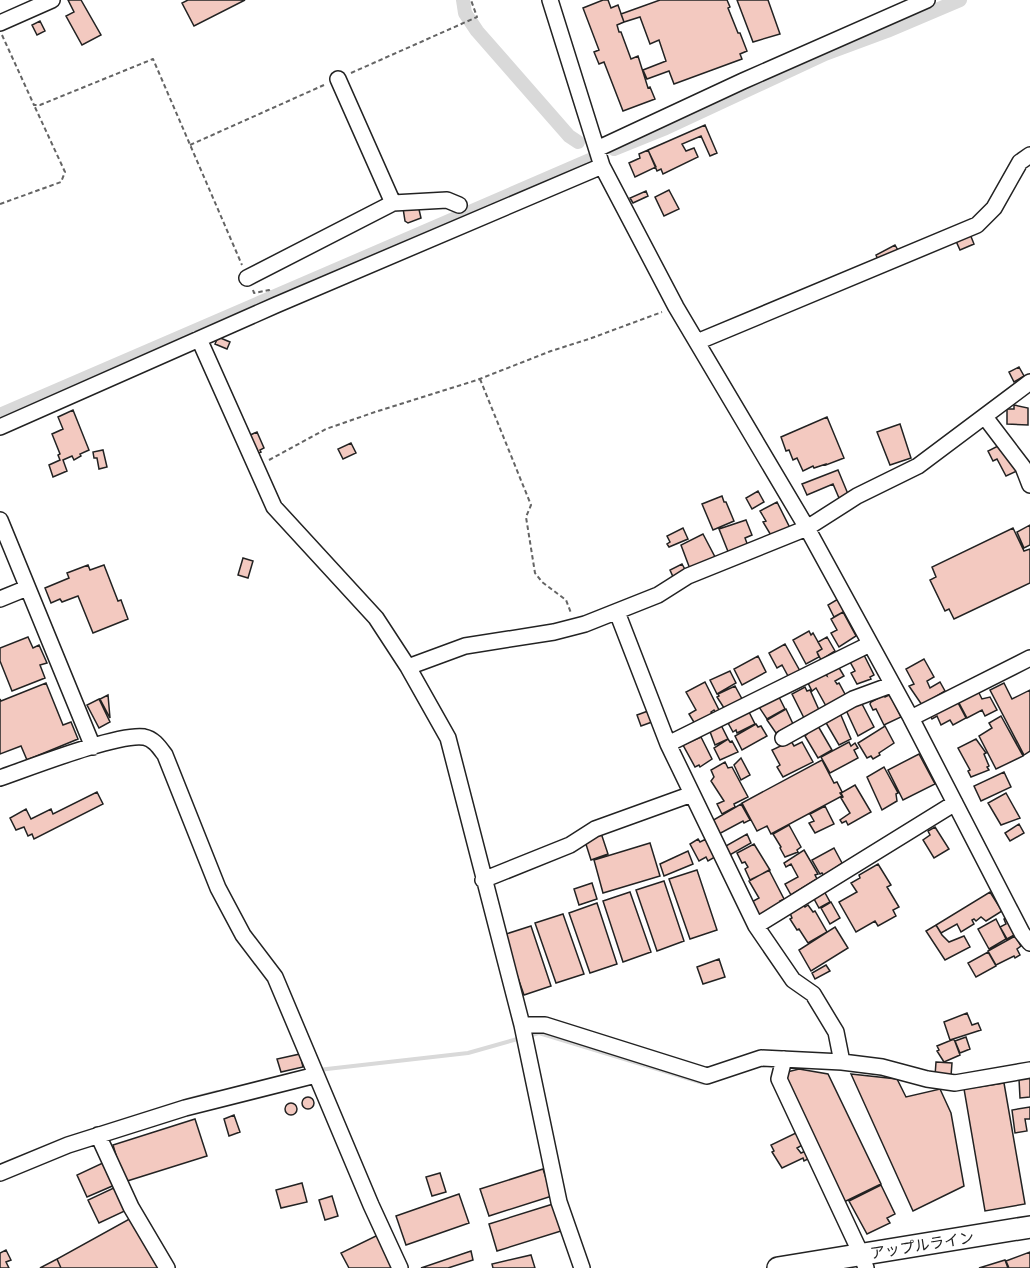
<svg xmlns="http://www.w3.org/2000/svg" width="1030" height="1268" font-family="'IBM Plex Sans','Noto Sans JP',sans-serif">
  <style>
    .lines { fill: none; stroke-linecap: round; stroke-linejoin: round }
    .stream { stroke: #d9d9d9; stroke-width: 4 }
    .canal { stroke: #d9d9d9; stroke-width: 14 }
    .building { fill: #f3c9c0; stroke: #222; stroke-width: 1.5 }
    .minor-casing { stroke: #222; stroke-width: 18 }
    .highway-casing { stroke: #222; stroke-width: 24 }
    .path { stroke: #646464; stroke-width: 2; stroke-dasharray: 4.5 3; stroke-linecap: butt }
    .minor { stroke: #fff; stroke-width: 15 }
    .highway { stroke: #fff; stroke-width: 21 }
    .labels { text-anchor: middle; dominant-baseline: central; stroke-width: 4.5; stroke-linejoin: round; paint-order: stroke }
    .street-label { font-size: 15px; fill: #222; stroke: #fff }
  </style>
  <rect width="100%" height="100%" fill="#fff"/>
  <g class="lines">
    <!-- stream -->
    <path class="stream" d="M528 1036 539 1033 703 1083H708
      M318 1070 468 1053 521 1038
      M187 1100 217 1092"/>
    <!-- canal -->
    <path class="canal" d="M463 0 465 13 477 31 569 136 578 142
      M614 149 666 128 825 54 887 31 960 0
      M0 415 590 160"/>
  </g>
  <!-- building -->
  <path class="building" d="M68 0H81L101 35 82 45 66 16 74 12Z
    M188 0H245L194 26 182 3Z
    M603 0H608L611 8 618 5 624 22 617 25 619 32H621L631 59 638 56 648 88 650 87 655 99 623 111 604 62 599 64 594 52 599 50 583 8Z
    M660 0H727L730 7 728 8 738 33H740L747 51 740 54 742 59 674 84 669 71 647 79 643 70 666 61 659 40 650 44 640 17 624 22 621 14Z
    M737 0H768L780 34 753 42Z
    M40 21 45 31 37 35 32 25Z
    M705 125 717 153 710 156 701 136 682 144 686 151 694 148 698 157 663 174 661 169 657 171 648 150Z
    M648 150 656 167 635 177 629 163 640 158 639 154Z
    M669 190 679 209 664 216 655 197Z
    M646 191 648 196 633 203 630 198Z
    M418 205 421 218 408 223 405 221 403 208Z
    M970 234 974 244 960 250 956 241Z
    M895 245 899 252 879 262 876 255Z
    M218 337 230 342 227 349 215 344Z
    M1019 367 1024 376 1014 382 1009 372Z
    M1014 405 1028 408V425L1007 424V409H1014Z
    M73 410 89 450 80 454 81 456 74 460 72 456 63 460 67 471 53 477 49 465 60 460 58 455 60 454 52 434 63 429 58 417Z
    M827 417 844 458 826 465V464L814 468 813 466 803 471 797 458 793 460 789 450 786 451 781 437Z
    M900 424 911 458 890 465 877 432Z
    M257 432 264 448 260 450 261 452 256 454 248 436Z
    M351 443 356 453 343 459 338 449Z
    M1000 445 1017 471 1006 476 997 459 993 461 988 451Z
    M103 450 107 467 99 469 97 458H94L93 452Z
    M838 470 848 494 839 498 833 484 807 495 802 484Z
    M758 491 764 502 752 509 746 498Z
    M722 496 724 502H726L734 521 713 530 702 504Z
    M777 502 790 528 772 537 763 522 766 521 760 511Z
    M746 520 752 535 745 538 748 546 729 554 719 529Z
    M1030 525V545L1024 548 1017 532Z
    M683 528 688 539 669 547 667 544 670 542 667 536Z
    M1013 528 1024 551 1030 549V583L954 619 949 609 945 611 930 580 936 577 932 567Z
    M703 534 715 557 690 569 681 545Z
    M243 558 253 561 248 578 238 575Z
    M682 564 687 573 674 579 670 570Z
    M88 565 90 570 104 565 118 601 121 600 128 619 93 633 78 596 62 602 60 599 51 603 45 588 69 578 67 573Z
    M838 599 845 611 834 617 828 605Z
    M843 612 856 636 839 647 831 633 837 630 831 619Z
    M809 631 811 635 813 633 822 649 817 652 819 657 806 664 793 640Z
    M28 637 33 648 39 645 47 663 40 665 45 678 12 691 0 661V648Z
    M827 637 835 651 821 660 817 652 822 649 818 642Z
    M785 644 800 671 791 676H788L782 665 777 668 769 653Z
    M863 653 874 675 870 677 871 679 857 684 851 673 855 671 849 660Z
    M758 656 766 672 742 685 734 669Z
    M924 659 934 677 927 681 930 688 940 682 945 691 922 705 909 686 914 684 906 669Z
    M838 666 844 676 835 681 837 684 839 683 846 696 826 706 816 688 812 691 808 683 824 674 827 676 826 673Z
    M730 671 736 683 717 694 710 680Z
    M705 682 720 712 716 714 714 710 711 712 713 714 695 724 689 714 696 710 686 692Z
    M46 683 63 725 71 722 78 739 27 760 21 746 0 754V699L1 701Z
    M1004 683 1012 699 1030 690V751L1024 755 990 690Z
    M735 686 742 699 724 708 717 697 719 696 718 694Z
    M805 687 807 691 810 690 819 710 804 718 792 694Z
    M978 691 982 699 990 697 997 710 985 716 982 710 967 718 958 701Z
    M108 695 110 718 100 699Z
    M778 695 785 709 767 719 759 707Z
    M884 695 885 697 889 695 892 699 901 717 884 725 876 709 873 710 870 704 871 702Z
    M99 699 110 722 99 728 87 705Z
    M957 701 966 718 953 725 950 720 941 725 937 716 932 719 930 715Z
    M861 702 874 727 858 736 846 710Z
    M786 709 793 724 776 733 767 720Z
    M748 710 755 724 737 733 736 730 733 732 728 723 731 722 730 719Z
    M648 711 652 722 641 726 637 715Z
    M840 713 851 739 839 745 825 721Z
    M1001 716 1023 756 996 769 979 736 992 728 989 723Z
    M720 723 728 739 715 745 709 729Z
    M756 724 758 727 761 726 767 736 742 750 735 736Z
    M818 726 832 750 818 758 805 736 807 734 806 732Z
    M885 726 894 743 879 753 880 755 873 759 871 756 867 758 858 743Z
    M701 737 712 759 700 767 699 765 695 767 683 745Z
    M728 739 730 742 732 741 738 752 720 760 714 748Z
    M976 739 986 753 984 754 989 766 987 767 989 770 971 777 968 771 970 770 958 748Z
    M791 741 794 746 802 742 813 762 783 777 777 767 780 765 772 750Z
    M849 742 851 746 855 743 858 748 854 750 858 758 830 773 821 757Z
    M919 754 935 784 903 800 888 770Z
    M741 758 750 775 741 780 734 765Z
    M822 760 834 783 837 782 842 792 840 793 842 796 771 834 767 826 757 831 742 803Z
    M725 762 728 768 732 767 748 797 734 804 735 807 722 814 717 804 724 801 711 781 714 777 711 770Z
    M884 767 898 793 896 794 897 801 882 810 867 777Z
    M1004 772 1011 787 981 801 974 786Z
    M855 785 871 812 848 825 846 821 842 823 840 820 850 813 841 798 843 797 841 793Z
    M97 792 103 804 34 839 32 834 28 836 24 827 16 830 10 818 26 809 31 819 51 809 53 814Z
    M1006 793 1020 818 1001 825 988 803Z
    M741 804 750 820 744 823 743 821 717 835 710 822Z
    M825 806 834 824 815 833 809 823 814 821 810 814Z
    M1019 824 1024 833 1010 841 1005 833Z
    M789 825 801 847 797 850 798 852 785 857 780 848 781 847 773 834Z
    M935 827 949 849 934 858 923 840 930 835 928 831Z
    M601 833 608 854 591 860 584 838Z
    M747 834 751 843 728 856 724 847Z
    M698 839 700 842 706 839 715 857 708 861 706 857 699 861 690 844Z
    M650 843 660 876 603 893 594 860Z
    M754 844 770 870 750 880 745 869 748 867 745 862 742 863 737 853Z
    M834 848 842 863 824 876 822 873 820 874 812 860Z
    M804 850 818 874 815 875 817 879 791 895 785 884 798 877 791 864 786 867 784 863Z
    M688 851 693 864 664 876 660 864Z
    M878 864 891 885 887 887 899 907 893 910 896 916 878 926 875 921 856 932 839 902 857 892 851 883 860 878 859 875Z
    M697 870 717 930 690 939 669 879Z
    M769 870 784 899 780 901 782 903 755 918 748 904 759 898 749 881Z
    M664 881 684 941 657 951 636 890Z
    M592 883 597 899 579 905 574 889Z
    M824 891 830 902 819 908 813 897Z
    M630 892 651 952 623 962 603 901Z
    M990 892 1002 911 986 921 981 917 976 921 974 919 972 920 974 924 961 932 957 924 941 933 936 925Z
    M831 902 840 918 830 924 821 908Z
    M597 903 617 964 590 973 569 913Z
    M803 905 805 907 808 905 813 912 815 911 827 932 808 943 799 929 797 930 790 919 792 918 790 913Z
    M563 914 584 974 556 983 535 923Z
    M1007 917 1016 934 1007 939 1000 927 1006 924 1004 919Z
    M996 919 1006 939 989 949 978 929Z
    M936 925 942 935 949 942 964 936 970 947 945 960 926 931Z
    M531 926 551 986 524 995 503 935Z
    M835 927 848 948 811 971 799 950Z
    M1015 936 1021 946 1017 949 1020 955 1015 958 1014 956 996 965 988 951Z
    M988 952 996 966 976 977 968 963Z
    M719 959 725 977 703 984 697 967Z
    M826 965 830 971 815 979 812 973Z
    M967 1013 972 1025 978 1023 981 1030 950 1040 944 1022Z
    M966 1037 970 1049 960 1053 955 1041Z
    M954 1039 960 1055 944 1062 937 1051 939 1050 937 1046Z
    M300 1054 303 1067 281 1072 277 1059Z
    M936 1062 952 1063 951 1076H935Z
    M799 1069 828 1074 881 1184 844 1202 783 1073Z
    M851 1074 897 1079 906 1097 940 1089 951 1113 964 1186 913 1211Z
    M1030 1077V1097L1020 1098 1019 1079Z
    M1004 1083 1025 1204 985 1211 964 1089Z
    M302 1103a6 6 0 1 1 12 0a6 6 0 1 1-12 0Z
    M285 1109a6 6 0 1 1 12 0a6 6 0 1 1-12 0Z
    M1030 1107V1119H1025L1027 1131 1015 1133 1012 1110Z
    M234 1115 240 1132 229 1136 224 1119Z
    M195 1119 207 1156 124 1182 113 1145Z
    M800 1131 806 1143 797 1148 801 1153 808 1150 812 1157 804 1161 803 1158 782 1168 772 1152 774 1151 771 1145Z
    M107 1161 117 1184 87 1197 77 1175Z
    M543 1169 552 1196 489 1216 480 1189Z
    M440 1173 446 1192 432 1196 426 1177Z
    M302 1183 307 1202 281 1208 276 1190Z
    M881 1185 895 1214 887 1218 890 1223 867 1234 849 1201Z
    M118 1186 129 1209 99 1223 88 1200Z
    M459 1194 469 1223 406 1245 396 1216Z
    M332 1196 338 1216 325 1220 319 1200Z
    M553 1204 561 1231 497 1251 489 1224Z
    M133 1217 160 1268H61L57 1259Z
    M378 1235 394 1268H349L341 1253Z
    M6 1250 11 1260 6 1262 9 1268H0V1253Z
    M471 1251 473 1260 448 1268H421Z
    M1030 1252V1268H1009L1006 1261Z
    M531 1255 535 1268H493L492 1264Z
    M57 1259 61 1268H40Z
    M1005 1260 1008 1268H979Z"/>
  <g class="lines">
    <!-- minor casing -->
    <g class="minor-casing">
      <path id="minor" d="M550 0 602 166 676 307 807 528 911 718 1022 933 1030 943
        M0 23 52 0
        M338 79 393 203
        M597 149 743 81 927 0
        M247 278 393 203 447 200 459 205
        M199 339 274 507 376 618 408 667 448 738 522 1025 559 1202 582 1268
        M697 342 977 225 994 208 1020 162 1030 155
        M985 417 1023 467 1030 485
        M0 427 276 305 602 166
        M0 520 93 747
        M0 599 27 588
        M617 612 668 744
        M408 667 465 646 554 632 585 624 658 595 688 576 807 528 857 496 918 466 1030 382
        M911 718 1030 658
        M783 738 853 699 891 685
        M0 778C29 768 118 733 144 737 154 739 159 747 165 755L218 888 243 935 275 977 371 1205 400 1268
        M483 880 570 845 595 829 692 794
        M756 926 955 803
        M522 1025H545L707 1076 761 1058 842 1062 882 1067 927 1079 955 1083 1030 1070
        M784 1059 779 1079 861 1254 866 1268
        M842 1062 836 1032 813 994 793 980 756 926 668 744 870 644
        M98 1135 131 1207 167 1268
        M0 1173 68 1145 185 1108 316 1075"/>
    </g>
    <!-- highway casing -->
    <g class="highway-casing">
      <path id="highway" d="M778 1268 1030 1227"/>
    </g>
    <!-- path -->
    <path class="path" d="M2 35 34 105H40L153 59 242 265
      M351 73 477 17 471 0
      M190 145 324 85
      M0 204 61 182 65 172 34 105
      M253 290 254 293 269 290 270 292
      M480 379 531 505 526 517 535 573 542 582 566 600 571 613
      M269 460 326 429 375 412 477 380 551 351 589 339 662 312"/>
    <!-- minor -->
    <use href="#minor" class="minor"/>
    <!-- highway -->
    <use href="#highway" class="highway"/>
  </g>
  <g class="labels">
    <!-- street labels -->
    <g class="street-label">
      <text transform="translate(922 1245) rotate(-9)">アップルライン</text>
    </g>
  </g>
</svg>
